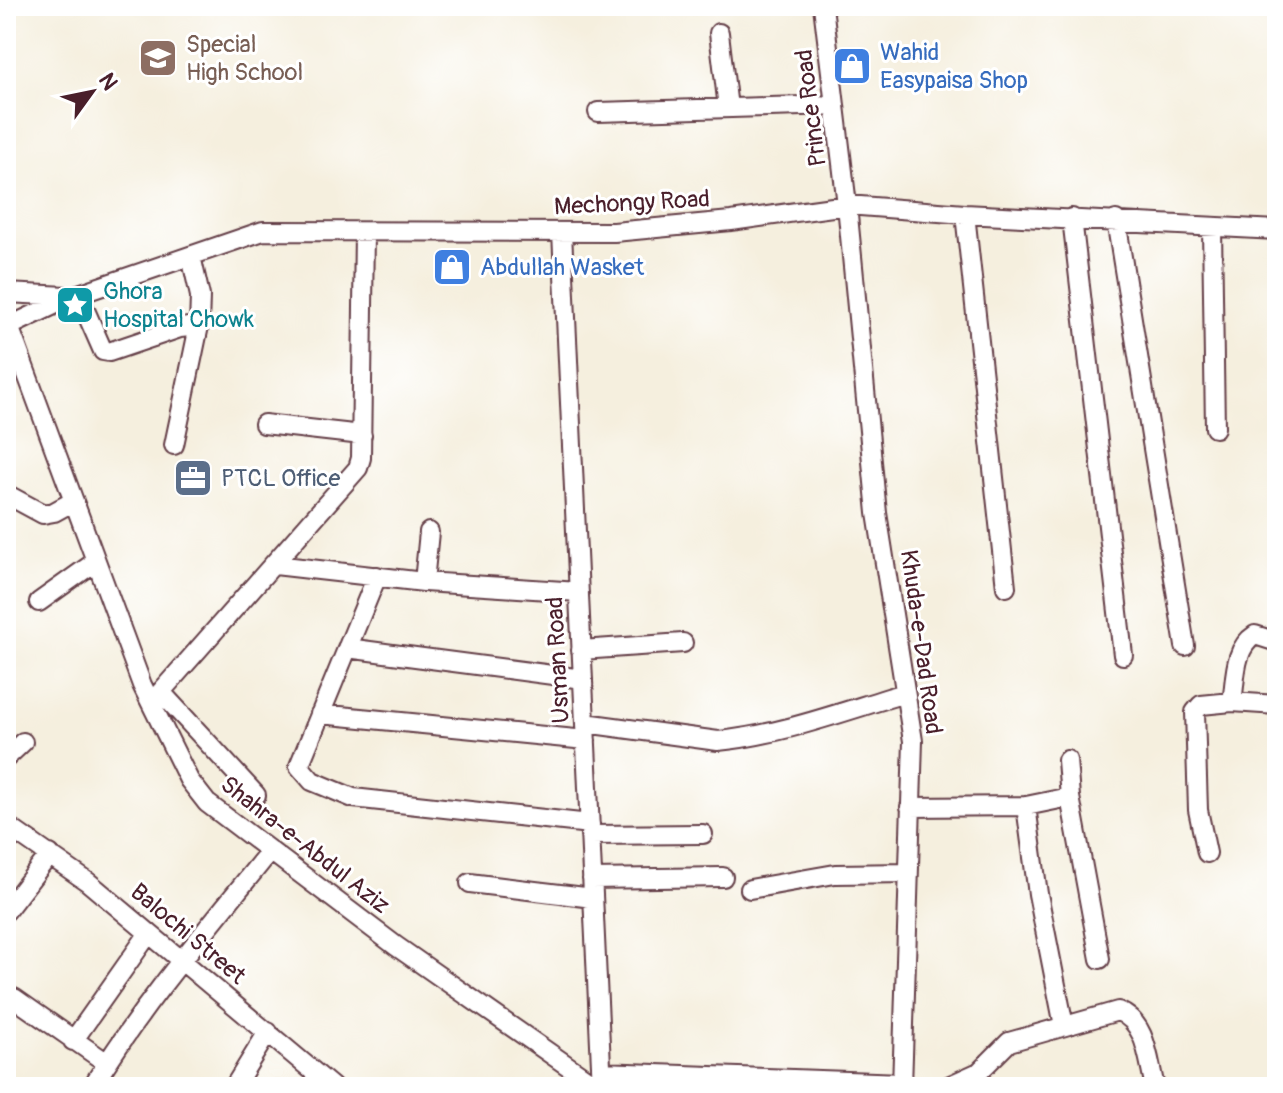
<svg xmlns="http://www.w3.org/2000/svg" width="1283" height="1093" font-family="Pangolin,sans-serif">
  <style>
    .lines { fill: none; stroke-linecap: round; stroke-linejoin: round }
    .minor-casing { stroke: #643e46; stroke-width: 22 }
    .minor { stroke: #fff; stroke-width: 18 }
    .labels { text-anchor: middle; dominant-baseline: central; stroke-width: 6; stroke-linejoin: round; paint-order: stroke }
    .education-label { font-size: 24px; fill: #785e54; stroke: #fff; text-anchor: start }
    .shop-label { font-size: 24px; fill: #366cbe; stroke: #fff; text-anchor: start }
    .street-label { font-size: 24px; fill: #4a1f2b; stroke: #fff }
    .culture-label { font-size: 24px; fill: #0d838f; stroke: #fff; text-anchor: start }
    .service-label { font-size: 24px; fill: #4e5e75; stroke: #fff; text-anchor: start }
  </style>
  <rect width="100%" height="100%" fill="#fff"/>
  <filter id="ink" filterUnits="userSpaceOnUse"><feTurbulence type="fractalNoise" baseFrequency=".0125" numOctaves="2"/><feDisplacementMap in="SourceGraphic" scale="16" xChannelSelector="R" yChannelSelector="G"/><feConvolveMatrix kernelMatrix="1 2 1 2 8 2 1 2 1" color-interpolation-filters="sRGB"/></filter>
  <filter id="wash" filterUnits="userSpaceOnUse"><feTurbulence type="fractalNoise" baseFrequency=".006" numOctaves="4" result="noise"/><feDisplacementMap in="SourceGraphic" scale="32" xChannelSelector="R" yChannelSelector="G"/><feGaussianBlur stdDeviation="1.8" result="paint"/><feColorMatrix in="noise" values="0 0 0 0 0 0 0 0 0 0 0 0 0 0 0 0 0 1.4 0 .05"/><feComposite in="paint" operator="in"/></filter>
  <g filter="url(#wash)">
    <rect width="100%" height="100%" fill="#f5efde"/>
  </g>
  <g filter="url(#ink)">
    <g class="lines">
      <!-- minor casing -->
      <g class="minor-casing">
        <path id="minor" d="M823 6 847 205 877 513 913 741 902 1087
          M719 33 728 108
          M598 112 835 105
          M965 214 1006 587
          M1072 218 1123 655
          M1116 220 1185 646
          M1212 228 1215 428
          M562 232 602 1087
          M6 293 67 296
          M78 294 103 351 109 352 180 328 199 326
          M9 326 142 685 189 780 207 803 396 946 598 1087
          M6 328 73 296 263 231 614 232 731 221 847 205 965 214 1277 230
          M264 424 362 435
          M174 445 199 326 200 296 191 256
          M6 494 43 514 54 512 74 501
          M275 565 424 582 579 592
          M377 576 299 766 312 781 353 798 590 824
          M424 582 429 532
          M39 602 95 562
          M347 648 583 679
          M581 650 683 643
          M162 693 256 795
          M1232 702C1236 679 1233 649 1255 635L1277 642
          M151 703 358 468 361 458 364 232
          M320 714 586 740
          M585 723 718 741C781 735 844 711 905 693
          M6 758 23 742
          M1067 760 1070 797 1100 959
          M1026 806 1038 894 1064 1026
          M910 807 1026 806 1070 797
          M6 825 88 882 332 1087
          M590 835 703 834
          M1207 853 1198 810 1195 712 1201 705 1232 702 1277 705
          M592 879 723 877
          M470 883 593 898
          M750 889 835 874 908 873
          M6 911 50 854
          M14 998 107 1063
          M73 1041 149 933
          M601 1072 902 1083
          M92 1087C143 1003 209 927 270 851
          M234 1087 268 1032
          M946 1087 979 1072 1009 1042 1118 1011C1147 1022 1148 1060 1155 1087"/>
      </g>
      <!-- minor -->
      <use href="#minor" class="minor"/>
    </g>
  </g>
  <!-- icons -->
  <defs>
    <g id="school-square" transform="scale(2)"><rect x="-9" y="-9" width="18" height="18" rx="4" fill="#8d6e63" stroke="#fff"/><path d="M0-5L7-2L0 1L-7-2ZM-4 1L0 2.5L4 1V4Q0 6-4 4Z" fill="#fff"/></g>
    <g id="shop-square" transform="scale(2)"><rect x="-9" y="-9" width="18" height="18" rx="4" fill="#3f7fe0" stroke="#fff"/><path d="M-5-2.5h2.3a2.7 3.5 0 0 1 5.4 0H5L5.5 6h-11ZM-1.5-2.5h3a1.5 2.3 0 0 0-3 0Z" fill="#fff"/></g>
    <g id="sight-square" transform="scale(2)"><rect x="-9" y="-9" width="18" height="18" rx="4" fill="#0f9aa8" stroke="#fff"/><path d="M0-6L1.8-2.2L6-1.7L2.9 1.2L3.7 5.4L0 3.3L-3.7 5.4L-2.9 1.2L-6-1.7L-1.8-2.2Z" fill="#fff"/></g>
    <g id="office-square" transform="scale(2)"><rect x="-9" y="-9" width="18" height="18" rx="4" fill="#5c6f8a" stroke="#fff"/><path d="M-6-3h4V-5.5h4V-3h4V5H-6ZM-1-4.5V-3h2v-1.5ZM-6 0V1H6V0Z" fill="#fff"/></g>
  </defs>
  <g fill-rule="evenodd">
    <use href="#school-square" x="158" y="58"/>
    <use href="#shop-square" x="852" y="66"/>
    <use href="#shop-square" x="452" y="267"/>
    <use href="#sight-square" x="75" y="305"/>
    <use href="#office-square" x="193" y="478"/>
  </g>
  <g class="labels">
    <!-- education labels -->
    <g class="education-label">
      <text x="186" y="44">Special<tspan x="186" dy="28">High School</tspan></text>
    </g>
    <!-- shop labels -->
    <g class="shop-label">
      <text x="880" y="52">Wahid<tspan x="880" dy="28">Easypaisa Shop</tspan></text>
      <text x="480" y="267">Abdullah Wasket</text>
    </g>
    <!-- street labels -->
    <g class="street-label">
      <text transform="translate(811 108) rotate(-97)">Prince Road</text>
      <text transform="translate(632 203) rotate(-3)">Mechongy Road</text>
      <text transform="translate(921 642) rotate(82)">Khuda-e-Dad Road</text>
      <text transform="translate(558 660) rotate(-93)">Usman Road</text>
      <text transform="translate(305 845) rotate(38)">Shahra-e-Abdul Aziz</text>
      <text transform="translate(188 934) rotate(40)">Balochi Street</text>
    </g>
    <!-- culture labels -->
    <g class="culture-label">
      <text x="103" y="291">Ghora<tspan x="103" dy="28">Hospital Chowk</tspan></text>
    </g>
    <!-- service labels -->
    <g class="service-label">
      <text x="221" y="478">PTCL Office</text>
    </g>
  </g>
  <!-- margin -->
  <rect width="1283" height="1093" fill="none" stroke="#fff" stroke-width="32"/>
  <!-- north arrow -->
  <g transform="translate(92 92) rotate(57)" stroke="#ffffff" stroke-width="6" paint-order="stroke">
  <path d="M0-6L14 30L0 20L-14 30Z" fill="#4a1f2b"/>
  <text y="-12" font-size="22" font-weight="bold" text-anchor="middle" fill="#4a1f2b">N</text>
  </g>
</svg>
